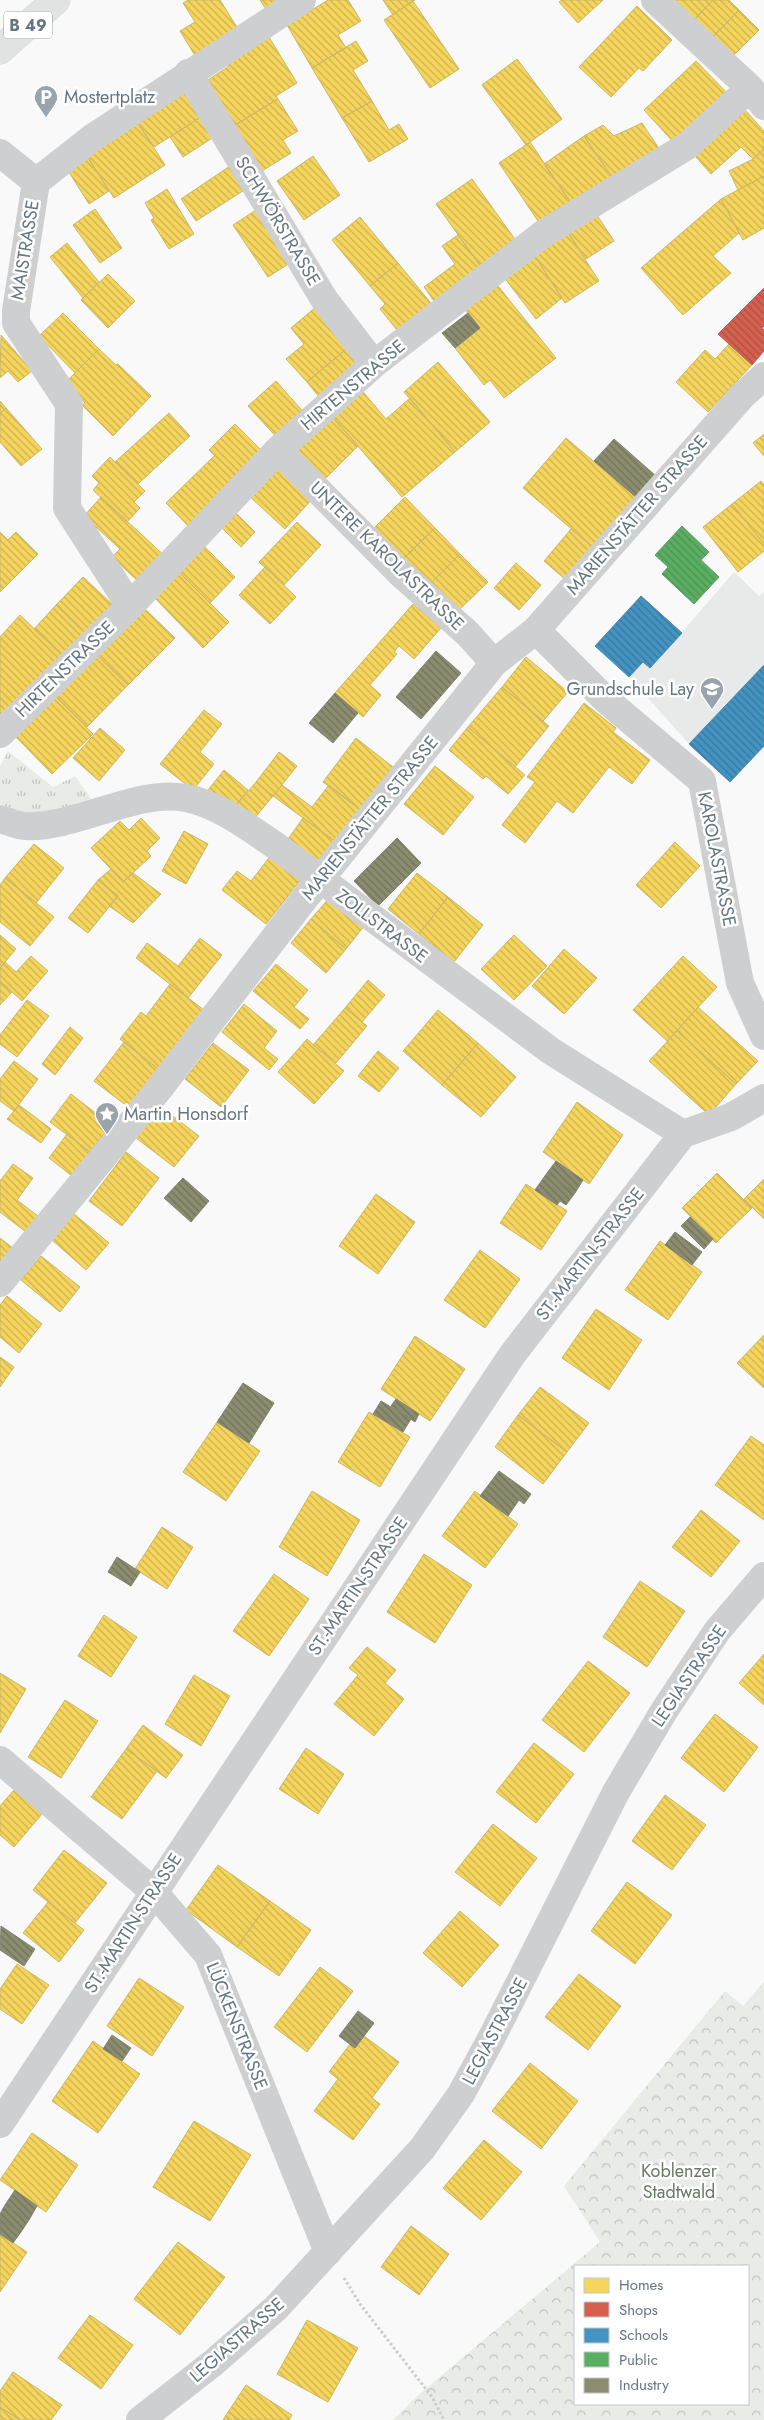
<svg xmlns="http://www.w3.org/2000/svg" width="764" height="2420" font-family="Jost,sans-serif">
  <style>
    .built { fill: #e8e9e9 }
    .grass { fill: url(#grass-tufts) }
    .forest { fill: url(#forest-crowns); fill-rule: evenodd }
    .homes { fill: url(#homes-back-hatch); stroke: #cab868 }
    .shops { fill: url(#shops-back-hatch); stroke: #b4675d }
    .schools { fill: url(#schools-back-hatch); stroke: #4d8ab0 }
    .public { fill: url(#public-back-hatch); stroke: #5d9d6b }
    .industry { fill: url(#industry-back-hatch); stroke: #808574 }
    .lines { fill: none; stroke-linecap: round; stroke-linejoin: round }
    .major-casing { stroke: #d5d6d7; stroke-width: 29 }
    .path { stroke: #cbcccd; stroke-width: 3; stroke-dasharray: 2.5 2.5; stroke-linecap: butt }
    .minor { stroke: #cecfd0; stroke-width: 28 }
    .major { stroke: #e1e2e2; stroke-width: 28 }
    .labels { text-anchor: middle; dominant-baseline: central; stroke-width: 5; stroke-linejoin: round; paint-order: stroke }
    .shield { fill: #fff; stroke: #939fa8; stroke-width: 1 }
    .shield-label { font-size: 16px; font-weight: bold; fill: #657683 }
    .poi-label { font-size: 18px; fill: #657683; stroke: #fff; text-anchor: start }
    .street-label { font-size: 18px; fill: #657683; stroke: #fff }
    .park-label { font-size: 18px; fill: #687a64; stroke: #fff }
  </style>
  <defs>
    <pattern id="grass-tufts" width="24" height="20" patternUnits="userSpaceOnUse" patternTransform="scale(1.25)"><rect width="24" height="20" fill="#e8ebe6"/><path d="M3 7l-1-3M5 7V3M7 7l1-3M15 17l-1-3M17 17v-4M19 17l1-3" fill="none" stroke="#c0c3c0"/></pattern>
    <pattern id="forest-crowns" width="20" height="18" patternUnits="userSpaceOnUse" patternTransform="scale(1.25)"><rect width="20" height="18" fill="#e8ebe6"/><path d="M2 6a3 3 0 1 1 6 0M12 15a3 3 0 1 1 6 0" fill="none" stroke="#c0c3c0"/></pattern>
    <pattern id="homes-back-hatch" width="6" height="6" patternUnits="userSpaceOnUse" patternTransform="scale(1.25)"><rect width="6" height="6" fill="#f6d55c"/><path d="M-1 5l2 2M0 0l6 6M5-1l2 2" fill="none" stroke="#cbb151"/></pattern>
    <pattern id="shops-back-hatch" width="6" height="6" patternUnits="userSpaceOnUse" patternTransform="scale(1.25)"><rect width="6" height="6" fill="#d6604d"/><path d="M-1 5l2 2M0 0l6 6M5-1l2 2" fill="none" stroke="#a85144"/></pattern>
    <pattern id="schools-back-hatch" width="6" height="6" patternUnits="userSpaceOnUse" patternTransform="scale(1.25)"><rect width="6" height="6" fill="#4393c3"/><path d="M-1 5l2 2M0 0l6 6M5-1l2 2" fill="none" stroke="#3a779c"/></pattern>
    <pattern id="public-back-hatch" width="6" height="6" patternUnits="userSpaceOnUse" patternTransform="scale(1.25)"><rect width="6" height="6" fill="#5aae61"/><path d="M-1 5l2 2M0 0l6 6M5-1l2 2" fill="none" stroke="#4e9255"/></pattern>
    <pattern id="industry-back-hatch" width="6" height="6" patternUnits="userSpaceOnUse" patternTransform="scale(1.25)"><rect width="6" height="6" fill="#8c8c6e"/><path d="M-1 5l2 2M0 0l6 6M5-1l2 2" fill="none" stroke="#70725c"/></pattern>
  </defs>
  <rect width="100%" height="100%" fill="#f9f9f9"/>
  <!-- built -->
  <path class="built" d="M734 572 759 596 764 592V746L730 782 689 744 629 677 595 646 641 596 682 632Z"/>
  <!-- grass -->
  <path class="grass" d="M8 751 53 787 75 776 95 804 38 818 0 804V766Z"/>
  <!-- forest -->
  <path class="forest" d="M764 1982V2420H393L416 2397 600 2242 564 2186 725 1991 743 2006ZM575 2266H748V2404H575Z"/>
  <!-- homes -->
  <path class="homes" d="M188 0H220L240 32 197 59 180 31 195 22 183 3Z
    M260 0H292L269 14Z
    M328 0H348L361 21 338 35 346 48 312 68 287 25Z
    M383 0H415L393 15Z
    M562 0H603L578 23 559 2Z
    M669 0H713L692 22Z
    M713 0H729L739 10 710 40 692 22Z
    M413 1 459 69 430 88 384 20Z
    M637 6 672 40 643 71 639 68 611 97 579 67Z
    M739 10 759 30 730 59 710 40Z
    M269 37 297 83 276 96 278 99 235 125 208 80 229 66 227 62Z
    M356 41 368 61 353 70 372 101 342 118 312 68Z
    M517 59 562 119 526 145 482 85Z
    M696 61 730 96 677 146 644 110Z
    M188 91 204 115 154 147 138 123Z
    M278 99 298 131 283 140 291 153 262 171 235 125Z
    M372 101 389 130 399 124 408 139 369 162 342 118Z
    M738 102 764 131V149L753 159 741 147 711 174 688 148Z
    M204 115 217 135 183 157 170 137Z
    M138 123 165 165 114 198 87 156Z
    M642 123 662 153 613 179 584 136 603 125 614 136Z
    M584 136 613 179 571 203 544 164Z
    M530 142 571 203 540 224 499 163Z
    M764 149V176L738 190 729 171 753 159Z
    M87 156 109 191 89 204 67 169Z
    M313 156 340 195 304 220 277 181Z
    M233 164 249 187 196 221 181 199Z
    M764 176V228L743 240 721 199Z
    M472 179 519 245 484 271 436 204Z
    M167 189 194 234 169 249 151 220 154 218 145 203Z
    M721 199 739 233 713 256 731 273 683 315 641 268Z
    M259 208 293 261 268 277 233 225Z
    M95 209 122 248 100 263 73 225Z
    M593 209 614 241 586 259 565 228Z
    M360 217 398 263 370 286 332 240Z
    M565 228 599 281 565 303 531 250Z
    M458 235 485 272 439 308 424 287 455 264 442 246Z
    M67 243 99 282 83 298 50 257Z
    M533 253 562 298 536 319 503 276Z
    M398 263 434 307 401 335 380 309 385 304 370 286Z
    M108 274 135 301 108 328 81 300Z
    M494 281 556 358 504 398 490 380 484 385 455 348 480 328 462 306Z
    M317 306 350 346 307 382 286 359 304 344 291 328Z
    M63 313 99 349 75 373 39 336Z
    M1 335 32 371 18 382 8 371 0 378Z
    M729 344 752 365 708 412 676 382 705 350 715 359Z
    M350 346 367 366 324 403 307 382Z
    M99 349 116 365 118 364 151 396 113 436 82 405 85 403 65 383Z
    M438 362 490 422 455 452 404 392Z
    M276 381 307 416 280 441 248 406Z
    M359 387 386 419 410 398 455 452 402 497 329 413Z
    M0 401 6 408 0 414Z
    M6 408 42 449 21 466 0 442V414Z
    M169 413 190 436 138 484 115 462Z
    M329 413 358 446 323 481 292 449Z
    M235 424 265 454 240 479 209 450Z
    M764 434V456L753 443Z
    M566 438 637 498 594 548 523 488Z
    M215 455 240 479 191 529 166 503Z
    M110 457 145 491 134 502 140 508 127 522 93 490 99 483 92 476Z
    M278 464 314 497 285 529 249 496Z
    M761 481 764 485V544L732 504Z
    M101 497 167 558 142 585 112 557 120 549 84 516Z
    M405 497 435 528 402 560 372 530Z
    M732 504 764 544V551L738 572 703 527Z
    M234 511 255 532 241 547 220 526Z
    M297 522 321 545 284 585 259 562Z
    M435 528 460 554 428 586 402 560Z
    M571 529 594 548 566 580 544 561Z
    M0 532 8 540 16 532 38 554 0 592Z
    M203 545 235 577 210 603 177 570Z
    M460 554 488 582 455 614 428 586Z
    M516 563 541 585 519 610 494 588Z
    M265 567 296 597 270 624 239 595Z
    M177 570 229 622 203 648 152 595Z
    M83 577 112 604 85 633 56 605Z
    M413 604 441 628 414 659 399 646 394 652 397 654 370 685 381 695 363 717 335 693Z
    M56 605 85 633 63 656 34 629Z
    M142 606 175 638 128 685 95 653Z
    M20 615 63 656 0 722V637Z
    M95 653 128 685 87 727 54 695Z
    M526 657 568 692 543 721 502 687Z
    M502 687 549 726 515 767 468 727Z
    M57 697 93 734 52 774 16 737Z
    M584 703 616 728 613 732 650 760 632 784 609 767 573 813 557 801 525 843 502 825 535 782 527 777Z
    M204 710 222 724 200 752 214 764 193 790 160 764Z
    M468 727 525 775 508 794 486 776 483 779 449 750Z
    M100 728 125 750 99 781 73 758Z
    M356 738 393 767 361 810 323 782Z
    M279 752 297 766 273 796 256 782Z
    M435 766 474 797 443 835 404 804Z
    M224 770 248 790 232 810 208 790Z
    M256 782 273 796 253 820 232 810Z
    M282 785 312 807 329 785 361 810 336 842 273 796Z
    M141 818 160 838 147 851 151 856 123 882 91 848 120 821 129 830Z
    M303 818 336 842 316 870 283 846Z
    M184 831 208 844 186 884 162 871Z
    M675 842 700 866 661 908 636 885Z
    M34 844 64 868 36 903 5 878Z
    M272 854 302 878 266 924 222 890 237 871 251 881Z
    M111 869 123 882 133 873 161 894 133 923 109 906 118 896 98 880Z
    M417 873 448 897 419 934 388 909Z
    M5 878 54 917 30 946 0 922V885Z
    M98 880 118 896 88 933 68 918Z
    M330 897 365 925 346 949 311 919Z
    M448 897 483 925 454 962 419 934Z
    M311 919 346 949 326 973 291 943Z
    M0 935 16 949 0 968Z
    M514 935 547 966 514 1000 481 969Z
    M200 938 222 955 188 998 136 958 147 943 178 966Z
    M564 949 597 978 564 1014 532 986Z
    M31 956 48 971 22 1001 0 981V968L5 962 16 972Z
    M683 956 717 987 667 1041 633 1010Z
    M276 964 308 990 294 1007 309 1019 300 1029 253 991Z
    M368 980 385 995 362 1022 345 1008Z
    M0 981 12 992 0 1005Z
    M170 984 208 1013 162 1072 120 1039 141 1012 146 1016Z
    M27 1000 49 1016 17 1057 0 1044V1035Z
    M244 1004 277 1031 264 1048 278 1059 269 1070 222 1032Z
    M698 1007 758 1061 736 1084 677 1031Z
    M345 1008 367 1026 336 1063 313 1045Z
    M438 1010 478 1043 442 1085 403 1051Z
    M70 1027 83 1038 55 1075 42 1064Z
    M677 1031 736 1084 709 1115 649 1061Z
    M307 1039 344 1071 314 1104 278 1072Z
    M124 1042 162 1072 132 1110 94 1081Z
    M213 1043 249 1070 221 1107 185 1079Z
    M478 1043 516 1077 481 1117 442 1085Z
    M378 1051 399 1068 379 1092 358 1076Z
    M14 1061 38 1079 14 1111 0 1101V1079Z
    M71 1094 111 1125 90 1152 50 1122Z
    M577 1102 623 1135 589 1184 543 1152Z
    M19 1105 51 1129 41 1143 7 1119Z
    M161 1107 199 1136 174 1167 136 1138Z
    M67 1134 90 1152 72 1176 49 1158Z
    M126 1152 159 1178 122 1226 89 1201Z
    M13 1164 33 1178 17 1200 38 1216 26 1232 0 1212V1181Z
    M717 1173 752 1208 716 1243 682 1208Z
    M764 1179V1219L744 1199Z
    M526 1184 567 1211 541 1250 500 1223Z
    M376 1194 415 1222 378 1274 339 1246Z
    M74 1214 109 1243 86 1270 52 1240Z
    M0 1238 18 1252 0 1275Z
    M660 1241 702 1272 668 1320 625 1290Z
    M480 1250 520 1279 485 1328 444 1300Z
    M41 1256 80 1287 60 1312 21 1280Z
    M7 1296 42 1324 19 1353 0 1337V1305Z
    M596 1309 642 1340 609 1390 562 1358Z
    M764 1335V1388L737 1363Z
    M415 1336 465 1369 430 1421 381 1389Z
    M0 1357 14 1367 0 1387Z
    M540 1387 589 1423 567 1452 518 1415Z
    M369 1412 410 1437 380 1487 338 1462Z
    M518 1415 567 1452 543 1484 495 1447Z
    M217 1422 260 1451 226 1501 183 1472Z
    M751 1436 764 1445V1520L715 1485Z
    M312 1491 360 1520 327 1576 279 1547Z
    M475 1491 518 1524 485 1568 442 1536Z
    M701 1510 740 1541 711 1577 672 1547Z
    M162 1527 193 1547 167 1589 135 1569Z
    M424 1554 472 1585 435 1643 387 1612Z
    M274 1574 309 1599 269 1656 233 1631Z
    M640 1581 685 1611 647 1667 603 1637Z
    M104 1615 137 1637 111 1677 78 1656Z
    M367 1647 396 1670 385 1683 404 1699 374 1736 334 1704 358 1675 349 1668Z
    M764 1654V1705L739 1683Z
    M588 1661 630 1693 584 1752 542 1720Z
    M0 1673 26 1689 0 1733Z
    M194 1675 230 1696 201 1746 165 1724Z
    M65 1700 98 1721 61 1778 28 1757Z
    M715 1714 758 1747 724 1792 681 1758Z
    M143 1725 183 1755 166 1778 126 1749Z
    M534 1743 574 1774 536 1823 496 1792Z
    M306 1748 344 1774 318 1814 279 1789Z
    M126 1749 157 1771 122 1819 91 1797Z
    M14 1790 42 1814 14 1847 0 1835V1806Z
    M665 1795 706 1825 672 1870 632 1841Z
    M493 1824 537 1858 500 1906 455 1872Z
    M64 1850 107 1883 75 1923 33 1890Z
    M218 1865 270 1901 237 1947 186 1910Z
    M627 1882 672 1915 635 1964 591 1931Z
    M270 1901 311 1930 279 1976 237 1947Z
    M48 1902 84 1930 59 1962 23 1933Z
    M460 1911 499 1945 462 1987 423 1953Z
    M17 1964 49 1985 22 2024 0 2009V1989Z
    M320 1967 353 1991 307 2052 274 2027Z
    M579 1974 621 2006 588 2050 545 2017Z
    M139 1978 184 2007 152 2056 107 2026Z
    M364 2036 399 2062 372 2098 380 2104 353 2140 314 2111 338 2079 329 2072 350 2044 355 2048Z
    M93 2041 140 2074 98 2133 52 2101Z
    M530 2063 578 2101 541 2149 492 2111Z
    M194 2121 251 2155 210 2221 153 2187Z
    M32 2133 78 2165 46 2212 0 2180Z
    M484 2140 522 2172 481 2220 443 2188Z
    M411 2226 449 2254 419 2295 381 2267Z
    M0 2234 27 2252 0 2292Z
    M178 2242 225 2277 180 2335 134 2299Z
    M90 2315 133 2345 101 2389 58 2358Z
    M307 2320 358 2348 328 2402 277 2374Z
    M13 2372 62 2405 51 2420H20L0 2407V2391Z
    M246 2385 292 2415 289 2420H240L228 2412Z
    M0 2407 20 2420H0Z
    M228 2412 240 2420H223Z"/>
  <!-- shops -->
  <path class="shops" d="M764 288V326L762 328 764 330V351L752 365 718 334Z"/>
  <!-- schools -->
  <path class="schools" d="M641 596 682 633 650 668 643 662 629 677 595 646Z
    M764 665V746L730 782 689 744Z"/>
  <!-- public -->
  <path class="public" d="M682 526 709 552 701 560 719 577 694 604 662 574 668 567 655 555Z"/>
  <!-- industry -->
  <path class="industry" d="M468 313 480 328 455 348 442 333Z
    M614 439 656 476 637 498 594 461Z
    M436 651 461 673 421 719 396 697Z
    M335 693 358 713 333 743 309 723Z
    M397 838 421 863 378 906 354 881Z
    M556 1161 583 1180 575 1193 547 1173Z
    M547 1173 575 1193 566 1205 560 1201 557 1205 535 1190Z
    M183 1178 209 1201 191 1222 164 1198Z
    M690 1217 713 1239 704 1249 681 1226Z
    M675 1232 702 1252 692 1265 665 1245Z
    M243 1383 274 1403 249 1443 217 1422Z
    M396 1399 419 1414 415 1422 391 1406Z
    M381 1401 411 1419 403 1432 373 1414Z
    M499 1471 531 1494 524 1504 519 1500 508 1516 480 1496Z
    M117 1557 140 1572 131 1586 108 1572Z
    M1 1926 35 1949 24 1966 0 1950Z
    M358 2011 374 2023 355 2048 339 2036Z
    M112 2035 131 2048 122 2061 103 2049Z
    M15 2190 37 2206 29 2220 5 2205Z
    M5 2205 29 2220 21 2232 0 2219V2214Z
    M0 2219 21 2232 13 2243 0 2234Z"/>
  <g class="lines">
    <!-- major casing -->
    <g class="major-casing">
      <path id="major" d="M0 50 56 0"/>
    </g>
    <!-- path -->
    <path class="path" d="M344 2278 360 2304 432 2397 444 2420"/>
    <!-- minor -->
    <path class="minor" d="M655 0 750 88 764 106
      M188 73 324 299 374 364
      M0 153 36 182
      M278 450 399 572 468 634 494 663
      M130 606 67 508 69 404 16 323V311L36 182 92 138 302 0
      M536 630 605 699 702 781 740 983 764 1036
      M0 734 130 606 278 450 374 364 543 234 687 146 750 88
      M0 819C8 821 17 826 25 826 74 829 138 788 186 798 218 804 249 828 276 846L551 1051 683 1134
      M0 1283 159 1089 301 903 494 663 536 630 742 396 764 376
      M0 1760 153 1891 208 1955 328 2252
      M0 2124 512 1355 683 1134 731 1117 764 1098
      M140 2420 213 2363 276 2308 422 2149 461 2094 491 2039 616 1792 664 1711 717 1631 764 1576"/>
    <!-- major -->
    <use href="#major" class="major"/>
  </g>
  <!-- icons -->
  <defs>
    <g id="parking-pin" transform="scale(1.25)"><path d="M0 17L-7.5 6A9.5 9.5 0 1 1 7.5 6Z" fill="#99a4ac" stroke="#fff"/><path d="M-3.5-5.5H1a3.5 3.5 0 0 1 0 7H-1V5.5H-3.5ZM-1-3.4V-.6H.8a1.4 1.4 0 0 0 0-2.8Z" fill="#fff"/></g>
    <g id="school-pin" transform="scale(1.25)"><path d="M0 17L-7.5 6A9.5 9.5 0 1 1 7.5 6Z" fill="#99a4ac" stroke="#fff"/><path d="M0-5L7-2L0 1L-7-2ZM-4 1L0 2.5L4 1V4Q0 6-4 4Z" fill="#fff"/></g>
    <g id="sight-pin" transform="scale(1.25)"><path d="M0 17L-7.5 6A9.5 9.5 0 1 1 7.5 6Z" fill="#99a4ac" stroke="#fff"/><path d="M0-6L1.8-2.2L6-1.7L2.9 1.2L3.7 5.4L0 3.3L-3.7 5.4L-2.9 1.2L-6-1.7L-1.8-2.2Z" fill="#fff"/></g>
  </defs>
  <g fill-rule="evenodd">
    <use href="#parking-pin" x="46" y="97"/>
    <use href="#school-pin" x="712" y="689"/>
    <use href="#sight-pin" x="107" y="1114"/>
  </g>
  <g class="labels">
    <!-- shield labels -->
    <rect class="shield" x="4" y="11.5" width="48" height="27" rx="4"/>
    <g class="shield-label">
      <text x="28" y="25">B 49</text>
    </g>
    <!-- poi labels -->
    <g class="poi-label">
      <text x="64" y="97">Mostertplatz</text>
      <text x="694" y="689" text-anchor="end">Grundschule Lay</text>
      <text x="124" y="1114">Martin Honsdorf</text>
    </g>
    <!-- street labels -->
    <g class="street-label">
      <text transform="translate(278 221) rotate(59)">SCHWÖRSTRASSE</text>
      <text transform="translate(25 250) rotate(-81)">MAISTRASSE</text>
      <text transform="translate(353 385) rotate(-40)">HIRTENSTRASSE</text>
      <text transform="translate(637 515) rotate(-49)">MARIENSTÄTTER STRASSE</text>
      <text transform="translate(387 556) rotate(44)">UNTERE KAROLASTRASSE</text>
      <text transform="translate(65 669) rotate(-44)">HIRTENSTRASSE</text>
      <text transform="translate(370 818) rotate(-51)">MARIENSTÄTTER STRASSE</text>
      <text transform="translate(717 859) rotate(79)">KAROLASTRASSE</text>
      <text transform="translate(382 926) rotate(37)">ZOLLSTRASSE</text>
      <text transform="translate(590 1254) rotate(-52)">ST.-MARTIN-STRASSE</text>
      <text transform="translate(358 1586) rotate(-56)">ST.-MARTIN-STRASSE</text>
      <text transform="translate(689 1676) rotate(-56)">LEGIASTRASSE</text>
      <text transform="translate(133 1923) rotate(-57)">ST.-MARTIN-STRASSE</text>
      <text transform="translate(237 2026) rotate(68)">LÜCKENSTRASSE</text>
      <text transform="translate(495 2031) rotate(-62)">LEGIASTRASSE</text>
      <text transform="translate(237 2340) rotate(-41)">LEGIASTRASSE</text>
    </g>
    <!-- park labels -->
    <g class="park-label">
      <text x="679" y="2171">Koblenzer<tspan x="679" dy="21">Stadtwald</tspan></text>
    </g>
  </g>
  <!-- legend -->
  <rect x="574" y="2265" width="175" height="140" fill="#ffffff" stroke="#c1c8cd"/>
  <rect x="584" y="2278" width="25" height="15" fill="#f6d55c" stroke="#c1c8cd"/>
  <text x="619" y="2290" font-size="15" fill="#657683">Homes</text>
  <rect x="584" y="2302" width="25" height="15" fill="#d6604d" stroke="#c1c8cd"/>
  <text x="619" y="2315" font-size="15" fill="#657683">Shops</text>
  <rect x="584" y="2328" width="25" height="15" fill="#4393c3" stroke="#c1c8cd"/>
  <text x="619" y="2340" font-size="15" fill="#657683">Schools</text>
  <rect x="584" y="2352" width="25" height="15" fill="#5aae61" stroke="#c1c8cd"/>
  <text x="619" y="2365" font-size="15" fill="#657683">Public</text>
  <rect x="584" y="2378" width="25" height="15" fill="#8c8c6e" stroke="#c1c8cd"/>
  <text x="619" y="2390" font-size="15" fill="#657683">Industry</text>
</svg>
